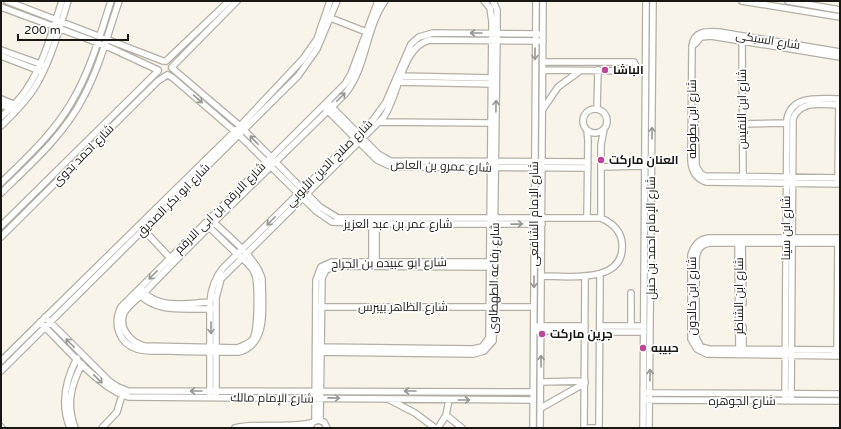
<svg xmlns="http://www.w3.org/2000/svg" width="841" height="429" font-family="'Varela Round',Cairo,sans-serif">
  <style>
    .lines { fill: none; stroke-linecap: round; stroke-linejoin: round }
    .minor-casing { stroke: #b3afa5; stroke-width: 8 }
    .minor { stroke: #fff; stroke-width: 5.5 }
    .oneway { stroke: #979795 }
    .poi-dot { fill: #be4598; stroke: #fff; stroke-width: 1.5 }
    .labels { text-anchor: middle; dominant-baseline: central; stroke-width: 3.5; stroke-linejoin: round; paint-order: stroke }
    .street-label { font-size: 12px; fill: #181713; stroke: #fff }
    .poi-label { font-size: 12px; font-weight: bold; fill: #181713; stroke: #fff; text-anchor: start }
  </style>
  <rect width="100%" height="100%" fill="#f8f4e9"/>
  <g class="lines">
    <!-- minor casing -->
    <g class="minor-casing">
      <path id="minor" d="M7 1 163 61
        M742 1 840 17
        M788 1 840 10
        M1 7 104 45 158 70
        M328 17 369 33
        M742 39 743 181
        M695 44 701 37 711 36 840 57
        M1 50 43 65
        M840 52 719 32C706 31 694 31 692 46L691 161C692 172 696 178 706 182L840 184
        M1 56 40 71
        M166 61 229 1
        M172 67 237 1
        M172 68 240 126 320 207 338 218H601C612 223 621 231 622 243 626 285 567 276 541 276
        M543 70 634 71 636 66 634 62H543
        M168 75 173 78 239 135 316 211 332 222 376 224H542
        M399 76 492 78
        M396 82 494 84
        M1 99 16 105
        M329 104 378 154 390 161 588 162
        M1 105 12 109
        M325 108 377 160 392 167 588 168
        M543 109 558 87 580 71
        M597 109 598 70
        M583 121a12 12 0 1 1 24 0a12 12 0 1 1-24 0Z
        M695 116 696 166 701 174 705 176 840 178
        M1 117C10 109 19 100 26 90 44 64 52 31 62 1
        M379 122 490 123
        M742 124 786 123
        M1 126C13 114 26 102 35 87 51 61 59 29 68 1
        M587 130 588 141 587 217
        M601 167 645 166
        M838 181 839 101
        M1 183C26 158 53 134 71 103 90 72 100 35 111 1
        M1 193C31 164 65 134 84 96 100 66 108 33 119 1
        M601 218V145L604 129
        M210 219C226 234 257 258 262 279 262 304 269 344 239 352 216 352 193 352 171 351 160 351 147 352 137 349 118 343 113 323 121 307L345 84 351 74 378 1
        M205 223 209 227 237 254C243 259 251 265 254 272 259 281 258 330 253 339 249 344 243 346 237 348L144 346C130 342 118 328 124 313 129 304 139 298 146 291 167 269 188 248 209 227L214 222 345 94C367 67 365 29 385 1
        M1 226 158 71
        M141 227 172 260
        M1 237 158 81 167 75
        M840 238H709C699 239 694 245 691 255V339L697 349 707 354 840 356
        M742 239 743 303
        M738 240 739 353
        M840 243H710C700 244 696 251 696 261V338L701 347 709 349 840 350
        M376 264V221
        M372 265V221
        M143 291C159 310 188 303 210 302
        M138 293C156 314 186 308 211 309
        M631 293V326
        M318 307H533
        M45 317 109 381 118 387 128 391 533 392
        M40 322C62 343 100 390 129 397L533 400
        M537 326H585
        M600 326H644
        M743 327V353
        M538 331H585
        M600 332H644
        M316 347 473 349 482 347 489 338 492 22 490 8 484 1
        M316 352 473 354 484 351 493 341 497 33V10L493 1
        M835 352 837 350 838 243 836 242
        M1 361 240 126 303 59 317 39 330 1
        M1 371 298 76 317 49 337 1
        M541 382 585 381
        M646 393 840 394
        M210 397V302C211 289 214 279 223 268L373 120 386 102 411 44 419 37 433 33 543 34
        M216 397V298L221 279 383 118C399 97 401 46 430 40L543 41
        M390 400 415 413 435 428
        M646 400 840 401
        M785 401 787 119C792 94 820 99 840 99
        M791 401 793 119C800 99 823 105 840 105
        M541 408 585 383
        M446 415 462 428
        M320 420 322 278 326 270 335 266 492 267
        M315 421 316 280 321 267 332 262H492
        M1 427 2 428
        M70 428C60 404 65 381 77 358
        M75 428C66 404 71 385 82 364
        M102 428 117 412 122 395
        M235 428C260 422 287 429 311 423
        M309 428 313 422 318 420 324 422 327 428
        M438 428 446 415 449 400
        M533 428 536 1
        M540 428 543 1
        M584 428 585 276
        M589 428H596
        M599 428 600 275
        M643 428 646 1
        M649 428 653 1"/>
    </g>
    <!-- minor -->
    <use href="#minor" class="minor"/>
  </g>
  <!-- one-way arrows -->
  <defs><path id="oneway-shaft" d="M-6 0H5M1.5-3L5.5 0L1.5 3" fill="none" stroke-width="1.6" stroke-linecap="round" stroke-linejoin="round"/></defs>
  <g class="oneway">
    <use href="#oneway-shaft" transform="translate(476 33) rotate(-180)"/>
    <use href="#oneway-shaft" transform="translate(535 54) rotate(91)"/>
    <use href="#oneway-shaft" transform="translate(341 97) rotate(-45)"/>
    <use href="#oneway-shaft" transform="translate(198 99) rotate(41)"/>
    <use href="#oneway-shaft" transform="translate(496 106) rotate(-89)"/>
    <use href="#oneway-shaft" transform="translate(652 133) rotate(-90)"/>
    <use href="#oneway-shaft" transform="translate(254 140) rotate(-134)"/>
    <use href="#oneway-shaft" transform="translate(271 221) rotate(135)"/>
    <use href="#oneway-shaft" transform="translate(517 224) rotate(-1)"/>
    <use href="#oneway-shaft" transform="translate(153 275) rotate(135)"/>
    <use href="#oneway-shaft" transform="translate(534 282) rotate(90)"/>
    <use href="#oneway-shaft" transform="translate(211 328) rotate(90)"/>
    <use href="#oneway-shaft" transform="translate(70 343) rotate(-135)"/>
    <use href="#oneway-shaft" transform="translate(541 361) rotate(-90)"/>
    <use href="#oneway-shaft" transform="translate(650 375) rotate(-89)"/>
    <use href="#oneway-shaft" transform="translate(98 379) rotate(44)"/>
    <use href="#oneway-shaft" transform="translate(196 391) rotate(180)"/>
    <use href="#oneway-shaft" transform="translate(410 391) rotate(180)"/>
    <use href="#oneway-shaft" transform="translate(334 398) rotate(1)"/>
    <use href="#oneway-shaft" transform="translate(464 400)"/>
  </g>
  <!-- markers -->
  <g class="poi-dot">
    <circle cx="605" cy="70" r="4"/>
    <circle cx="601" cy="160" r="4"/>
    <circle cx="542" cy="334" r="4"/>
    <circle cx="643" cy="348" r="4"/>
  </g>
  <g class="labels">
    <!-- street labels -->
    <g class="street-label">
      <text transform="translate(768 40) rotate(9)">شارع السبكى</text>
      <text transform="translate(742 109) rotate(-90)">شارع ابن النفيس</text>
      <text transform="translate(692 119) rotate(-90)">شارع ابن بطوطه</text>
      <text transform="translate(83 155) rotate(-45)">شارع احمد بدوى</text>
      <text transform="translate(329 163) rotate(-45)">شارع صلاح الدين الأيوبي</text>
      <text transform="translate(441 166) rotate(2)">شارع عمرو بن العاص</text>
      <text transform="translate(173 200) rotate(-45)">شارع ابو بكر الصديق</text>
      <text transform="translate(220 208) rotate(-45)">شارع الارقم بن ابى الارقم</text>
      <text transform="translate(534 214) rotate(-90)">شارع الإمام الشافعى</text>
      <text x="398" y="224">شارع عمر بن عبد العزيز</text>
      <text transform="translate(786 228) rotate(-90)">شارع ابن سينا</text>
      <text transform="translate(651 238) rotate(-90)">شارع الإمام احمد بن حنبل</text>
      <text transform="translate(389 263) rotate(-1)">شارع ابو عبيده بن الجراح</text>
      <text transform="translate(494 278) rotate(-89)">شارع رفاعه الطهطاوى</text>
      <text transform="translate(692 296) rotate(-90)">شارع ابن خالدون</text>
      <text transform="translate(739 296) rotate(-90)">شارع ابن الشاطر</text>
      <text x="403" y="307">شارع الظاهر بيبرس</text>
      <text transform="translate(272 398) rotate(1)">شارع الإمام مالك</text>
      <text x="742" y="401">شارع الجوهره</text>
    </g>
    <!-- poi labels -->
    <g class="poi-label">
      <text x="613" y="70">الباشا</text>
      <text x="609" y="160">العنان ماركت</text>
      <text x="550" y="334">جرين ماركت</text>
      <text x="651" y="348">حبيبه</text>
    </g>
  </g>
  <!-- border -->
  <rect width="841" height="429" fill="none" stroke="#181713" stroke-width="4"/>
  <!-- scale -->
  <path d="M18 34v6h110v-6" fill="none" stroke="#181713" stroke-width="2"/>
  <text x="24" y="34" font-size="12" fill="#181713" stroke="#ffffff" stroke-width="3" paint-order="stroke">200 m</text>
</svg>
